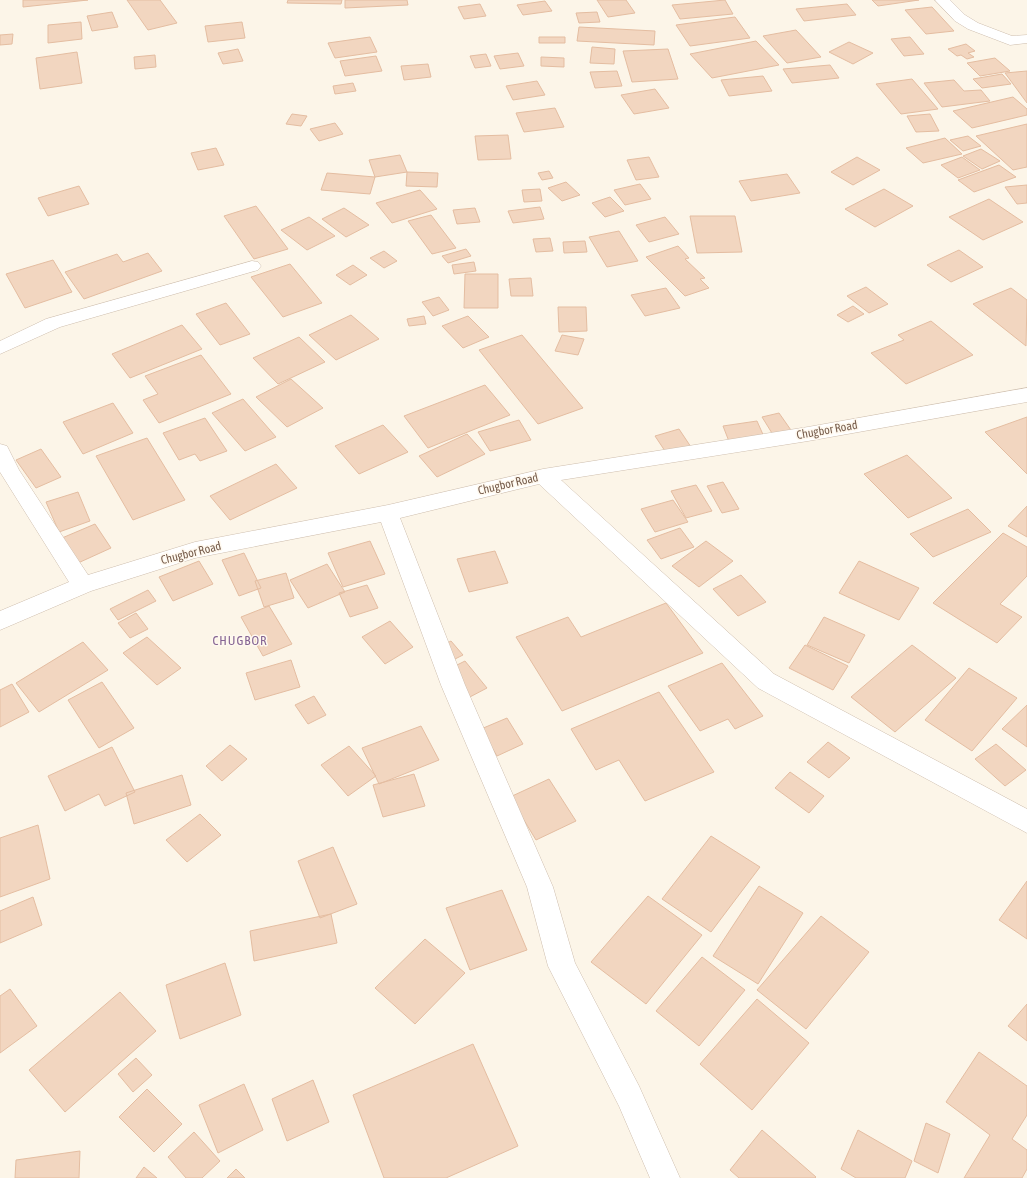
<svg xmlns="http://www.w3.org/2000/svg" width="1027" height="1178" font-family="'Asap Condensed',sans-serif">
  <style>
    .building { fill: #f2d6c0; stroke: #e4bda1 }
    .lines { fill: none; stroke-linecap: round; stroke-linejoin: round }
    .minor-casing { stroke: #cebeae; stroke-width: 1 }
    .minor { fill: #fff; fill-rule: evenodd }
    .labels { text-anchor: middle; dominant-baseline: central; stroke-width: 3; stroke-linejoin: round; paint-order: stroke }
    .street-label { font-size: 12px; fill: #775d4c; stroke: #fff9ef }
    .neighbourhood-label { font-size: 13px; letter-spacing: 1px; fill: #856493; stroke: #fff9ef }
  </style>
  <rect width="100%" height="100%" fill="#fcf5e8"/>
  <!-- building -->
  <path class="building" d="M23 0H88L23 7Z
    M127 0H160L177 23 148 30Z
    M288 0H342L341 4 287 3Z
    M345 0H407L408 5 345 8Z
    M597 0H626L635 13 608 17Z
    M725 0 733 14 680 19 672 5Z
    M872 0H919L878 6Z
    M545 1 552 11 523 15 517 5Z
    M480 4 486 16 464 19 458 7Z
    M847 4 856 15 804 21 796 9Z
    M932 7 954 31 926 34 905 10Z
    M112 12 118 27 92 31 87 16Z
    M597 12 600 22 579 23 576 13Z
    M735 17 750 38 690 46 676 25Z
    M81 22 82 39 48 43V25Z
    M242 22 245 38 208 42 205 26Z
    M579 27 655 31 654 45 577 41Z
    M796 30 821 57 787 63 763 36Z
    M13 34 12 44 0 45V35Z
    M370 37 377 52 335 58 328 43Z
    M539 37H565V43H539Z
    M910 37 924 54 904 56 891 39Z
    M756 41 779 65 712 78 690 54Z
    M849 42 873 53 853 64 829 52Z
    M966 44 975 51 968 53 974 57 967 59 961 55 957 56 948 49Z
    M592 47 615 49 614 64 590 63Z
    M238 49 243 61 223 64 218 53Z
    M668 49 678 79 632 82 623 51Z
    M77 52 82 83 40 89 36 58Z
    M518 53 524 66 500 69 494 56Z
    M486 54 491 66 475 68 470 56Z
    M155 55 156 67 135 69 134 57Z
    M376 56 382 71 345 76 340 61Z
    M541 57 564 58V67L541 66Z
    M995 58 1010 71 980 76 967 63Z
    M428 64 431 77 404 80 401 66Z
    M830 65 839 78 792 83 783 69Z
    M617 71 622 86 595 88 590 72Z
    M1027 71V103L1005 73Z
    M1002 74 1011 84 982 88 973 79Z
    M763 76 772 91 729 96 721 80Z
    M912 79 938 109 901 114 876 84Z
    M954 80 964 91 981 90 990 101 942 107 924 83Z
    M537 81 545 95 513 100 506 86Z
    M353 83 356 91 335 94 333 86Z
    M655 89 669 108 634 114 621 95Z
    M1013 97 1027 109V115L972 128 953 111Z
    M555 108 564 127 524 132 516 113Z
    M292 114 307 116 301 126 286 124Z
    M930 114 939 131 916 132 907 116Z
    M335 123 343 134 319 141 310 129Z
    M1027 124V167L1013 170 976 136Z
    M508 135 511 159 478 160 475 136Z
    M968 136 981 146 963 151 950 140Z
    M945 138 962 154 923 163 906 148Z
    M216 148 224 165 198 170 191 153Z
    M981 149 1000 161 982 169 963 156Z
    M400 155 407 172 375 177 369 160Z
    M649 157 659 177 636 180 627 160Z
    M857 157 880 170 853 185 831 172Z
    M962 157 980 170 958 178 941 165Z
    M999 165 1016 177 974 192 958 180Z
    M549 171 553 178 542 180 538 173Z
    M407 172 438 173 437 187 406 186Z
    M327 173 375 177 370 194 321 190Z
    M787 174 800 193 751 201 739 181Z
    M566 182 580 195 562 201 548 188Z
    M640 184 651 199 625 205 614 190Z
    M1027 185V203L1017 204 1005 187Z
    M79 186 89 204 48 216 38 198Z
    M540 189 542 201 524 202 522 190Z
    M884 189 913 206 875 227 845 209Z
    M420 190 437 209 392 223 376 203Z
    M610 197 624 211 605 217 592 203Z
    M989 199 1023 222 983 240 949 217Z
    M256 206 288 249 254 259 224 216Z
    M540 207 544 219 513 223 508 211Z
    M344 208 369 225 346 237 322 219Z
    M475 208 480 222 457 224 453 210Z
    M431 215 456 248 432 254 408 221Z
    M690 216H735L742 252 697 253Z
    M309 217 335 236 307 250 281 230Z
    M665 217 679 234 649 242 636 225Z
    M619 231 638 261 607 267 589 237Z
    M550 238 553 251 536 252 533 239Z
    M585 241 587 252 564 253 563 242Z
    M678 246 689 258 685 259 705 278 700 279 709 288 685 296 646 257Z
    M466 249 471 256 448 263 442 256Z
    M959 250 983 267 951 282 927 265Z
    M384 251 397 261 384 268 370 258Z
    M148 253 162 271 84 299 65 272 117 254 123 262Z
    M53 260 72 292 25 308 6 274Z
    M474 262 476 271 454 274 452 265Z
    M290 264 322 303 283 317 251 277Z
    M353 265 367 275 350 285 336 275Z
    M465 274H498V308H464Z
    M531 278 533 296H511L509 279Z
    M866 287 888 304 869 313 847 296Z
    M666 288 680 308 645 316 631 295Z
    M1011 288 1027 300 1026 346 973 304Z
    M439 297 449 310 433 316 422 302Z
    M226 303 250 334 220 345 196 314Z
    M853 306 864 314 848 322 837 315Z
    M558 307H586L587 331 559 332Z
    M351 315 379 339 336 360 309 335Z
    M424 316 426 324 409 326 407 319Z
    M468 316 489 337 463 348 442 326Z
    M931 321 973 355 906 384 871 353 904 340 898 335Z
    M182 325 202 349 130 378 112 354Z
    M522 335 583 408 538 424 479 350Z
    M562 335 584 339 578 355 555 351Z
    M299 337 325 362 278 384 253 358Z
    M201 355 231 394 159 423 143 400 158 394 145 376Z
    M291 379 323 408 287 427 256 397Z
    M485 385 510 415 428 448 404 416Z
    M243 399 276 437 245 451 212 413Z
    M113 403 133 433 83 454 63 422Z
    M779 413 793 433 775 438 762 417Z
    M1027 417V474L985 432Z
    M205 418 227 451 200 461 195 454 179 460 163 433Z
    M519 420 531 440 490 451 478 432Z
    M757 421 765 439 730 444 723 426Z
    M383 425 408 452 359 474 335 446Z
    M679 429 691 447 667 454 655 436Z
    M467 434 485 454 437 477 419 456Z
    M147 438 185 500 133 520 96 456Z
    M41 449 61 477 36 488 16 460Z
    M907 455 952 498 908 518 864 474Z
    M276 464 297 488 230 520 210 496Z
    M723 482 739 509 722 513 707 486Z
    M696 485 712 511 686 518 671 491Z
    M78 492 90 521 59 532 46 502Z
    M673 500 688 522 655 532 641 509Z
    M1027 506V537L1008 526Z
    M968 509 991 532 933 557 910 534Z
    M95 524 111 548 78 563 62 538Z
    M680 528 694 547 661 559 647 540Z
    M1003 533 1027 547V576L1000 604 1022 617 997 643 933 603Z
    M370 541 385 574 343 587 328 553Z
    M706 541 733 561 699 587 672 566Z
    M495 551 508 583 469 592 457 559Z
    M244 553 261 588 239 596 222 560Z
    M199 561 213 584 173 601 159 577Z
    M859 561 919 588 899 620 839 593Z
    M327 564 345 592 308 608 290 580Z
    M286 573 294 598 264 607 255 581Z
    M741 575 766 602 738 616 713 589Z
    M367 585 378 608 350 617 339 593Z
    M148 590 156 601 118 620 110 609Z
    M666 603 703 653 562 711 516 637 568 617 581 637Z
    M269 606 292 644 263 656 241 617Z
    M136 613 148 629 130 638 118 623Z
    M824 617 865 635 849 663 807 645Z
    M390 621 413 647 385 664 362 637Z
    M147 637 181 668 157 685 123 653Z
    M451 641 463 655 443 665 432 651Z
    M83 642 108 670 39 712 16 683Z
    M805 645 848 666 833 690 789 668Z
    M912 645 956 678 895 732 851 697Z
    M291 660 300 687 255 700 246 673Z
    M465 661 487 688 466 699 445 671Z
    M722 663 763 716 735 729 728 719 700 731 668 686Z
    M969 668 1017 698 972 751 925 720Z
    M102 682 134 728 99 748 68 700Z
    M12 684 29 712 0 727V690Z
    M659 692 714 772 645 801 619 760 596 770 571 729Z
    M314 696 326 715 308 724 295 705Z
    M1027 705V747L1002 729Z
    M507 718 523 744 497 756 481 729Z
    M421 726 439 760 379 784 362 748Z
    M828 742 850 758 829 778 807 762Z
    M996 744 1026 770 1005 786 975 759Z
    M230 745 247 759 222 781 206 766Z
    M349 746 376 776 348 796 321 765Z
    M112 747 135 792 105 806 99 794 65 811 48 776Z
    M790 772 824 796 809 813 775 788Z
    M414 774 425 806 383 817 373 785Z
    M182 775 191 805 134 824 126 793Z
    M549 779 576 821 536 840 510 797Z
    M200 814 221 835 187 862 166 840Z
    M38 825 50 879 0 897V838Z
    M711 836 760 867 711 932 662 899Z
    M333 847 357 904 320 918 298 861Z
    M1027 881V939L999 920Z
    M759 886 803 913 758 984 713 956Z
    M502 890 527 950 470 970 446 908Z
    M648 896 702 935 646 1004 591 962Z
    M33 897 42 925 0 943V911Z
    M331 914 337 943 254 961 250 931Z
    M821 916 869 952 806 1029 757 990Z
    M425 939 465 973 415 1024 375 988Z
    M702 957 745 990 699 1046 656 1011Z
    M225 963 241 1015 180 1039 166 985Z
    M10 989 37 1026 0 1053V996Z
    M120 992 156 1031 65 1112 29 1070Z
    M757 999 809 1043 752 1110 700 1064Z
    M1027 1004V1041L1008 1026Z
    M473 1044 518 1146 446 1178H384L353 1095Z
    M979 1052 1027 1086V1115L1012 1139 1027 1150V1169L1022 1178H964L990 1135 946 1102Z
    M136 1058 152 1075 133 1092 118 1074Z
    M313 1080 329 1122 287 1141 272 1099Z
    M244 1084 263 1130 218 1153 199 1105Z
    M147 1089 182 1124 154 1152 119 1117Z
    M926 1123 950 1134 938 1173 914 1161Z
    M762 1130 816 1177 815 1178H739L730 1170Z
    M858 1130 912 1161 905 1178H856L841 1169Z
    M194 1132 220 1161 202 1178H186L168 1157Z
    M80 1151 79 1178H15L16 1160Z
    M144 1167 157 1178H136Z
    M236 1169 245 1178H227Z"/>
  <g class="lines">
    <!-- minor casing -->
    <g class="minor-casing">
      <path id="minor" d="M935 0H950L965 15 978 23 1012 36 1027 35V43L1010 45 968 29 955 21Z
        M252 261 258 262 261 266 258 270 60 327 0 354V341L46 319Z
        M1027 388V402L808 441 561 480 774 674 1027 809V833L758 688 539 484 400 518 465 685 553 887 575 963 639 1086 680 1178H650L619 1106 548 966 527 887 441 685 381 522 195 558 91 591 0 630V611L69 582 0 472V444L7 446 19 470 88 575 195 542 388 505 543 469 808 427Z"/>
    </g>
    <!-- minor -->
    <use href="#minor" class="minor"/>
  </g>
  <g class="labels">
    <!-- street labels -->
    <g class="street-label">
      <text transform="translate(827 430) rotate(-10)">Chugbor Road</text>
      <text transform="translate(508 484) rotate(-13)">Chugbor Road</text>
      <text transform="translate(191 553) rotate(-14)">Chugbor Road</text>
    </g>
    <!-- neighbourhood labels -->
    <g class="neighbourhood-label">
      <text x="240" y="640">CHUGBOR</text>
    </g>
  </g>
</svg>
